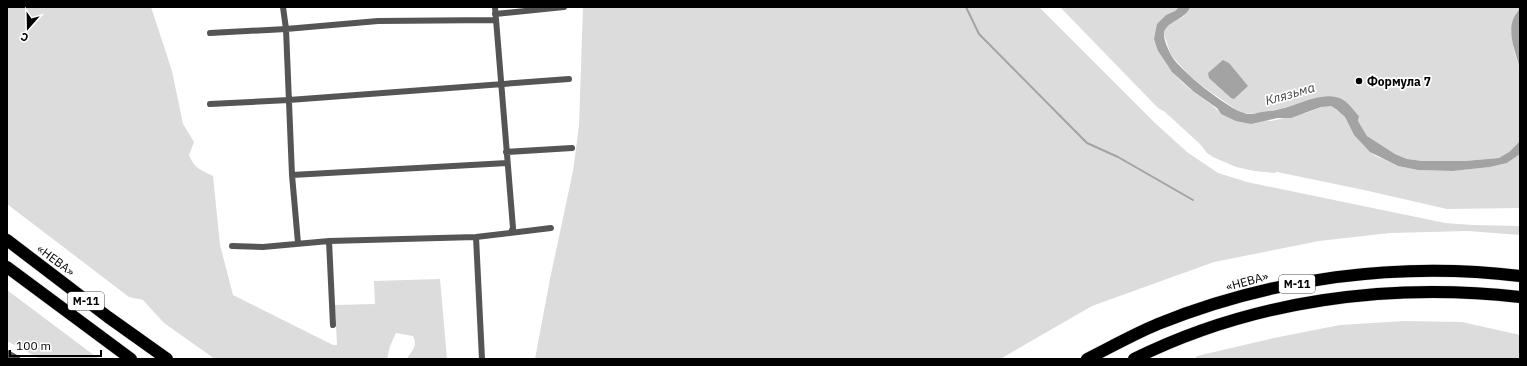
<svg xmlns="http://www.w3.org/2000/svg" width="1527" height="366" font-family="'IBM Plex Sans',sans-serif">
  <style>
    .green { fill: #dcdcdc }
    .water { fill: #a3a3a3 }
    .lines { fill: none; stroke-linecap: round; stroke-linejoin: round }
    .stream { stroke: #a3a3a3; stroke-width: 2 }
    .motorway-casing { stroke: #dbdbdb; stroke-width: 13 }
    .minor { stroke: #555; stroke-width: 6 }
    .tertiary { stroke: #555; stroke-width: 8 }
    .motorway { stroke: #000; stroke-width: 12 }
    .poi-dot { fill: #000; stroke: #fff; stroke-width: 1.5 }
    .labels { text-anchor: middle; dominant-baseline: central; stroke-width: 3.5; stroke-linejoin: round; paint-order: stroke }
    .shield { fill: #fff; stroke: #4c4c4c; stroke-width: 1 }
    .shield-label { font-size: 11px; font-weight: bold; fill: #000 }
    .poi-label { font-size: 12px; font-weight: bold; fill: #000; stroke: #fff; text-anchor: start }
    .street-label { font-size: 12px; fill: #000; stroke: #fff }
    .water-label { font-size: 13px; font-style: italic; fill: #444; stroke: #fff }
  </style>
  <rect width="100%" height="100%" fill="#fff"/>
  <!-- green -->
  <path class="green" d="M7 7H151L172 71 183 124 194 142 189 155C194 168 201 170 213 176L220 245 233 295 333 345H337L335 305 375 304 374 281 440 279 447 359H407C412 350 418 347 413 336L396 333 390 346 387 359H215L164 323 143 300 129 297 7 204Z
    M583 7H1039L1154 122 1187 152 1218 173 1247 182 1445 223 1473 225 1520 226V235L1468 231 1390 233 1319 241 1214 262 1092 306 1000 359H535L550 279 573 171 579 126Z
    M1060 7H1179L1175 11 1166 15 1158 51C1169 69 1178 80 1195 93 1204 100 1214 105 1221 114L1271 121 1306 113 1324 106H1331L1336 109 1345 117 1354 135 1374 155 1398 166 1418 170 1453 171 1490 167 1507 163 1520 154V208L1447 209 1364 190 1277 172 1274 173 1254 171 1236 167 1213 157 1207 153 1201 145 1165 112 1158 108Z
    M1190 7H1520V9L1516 13 1511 30 1514 51 1520 69V141L1509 152 1499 158 1465 161H1422L1407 159 1395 154 1367 136 1358 121 1359 116 1343 99 1323 97 1280 109 1258 113H1244L1235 109 1205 88 1189 75 1171 55 1164 34 1166 28 1171 23 1183 17Z
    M7 290 99 359H40L7 341Z
    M1404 321 1462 322 1520 335V359H1195L1197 356 1274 338 1340 325Z"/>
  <!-- water -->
  <path class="water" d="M1179 7H1190C1185 21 1164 21 1164 35 1164 40 1168 49 1171 55 1179 70 1228 109 1244 113 1249 115 1257 113 1262 112 1268 111 1274 111 1280 109 1299 105 1323 90 1342 99 1348 102 1354 111 1359 116L1358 121 1367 136 1395 154 1407 159 1422 161H1465L1499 158 1509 152 1520 141V154L1507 163 1490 167 1453 171 1418 170 1398 166 1370 152 1354 135 1345 117 1336 109 1331 106 1321 107 1291 118H1278L1251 124 1236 121 1221 114 1217 108 1194 92 1172 72 1158 51 1154 39 1157 24 1166 15 1175 11Z
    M1520 9 1519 27 1520 32V69C1515 49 1503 26 1520 9Z
    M1223 60 1229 63 1248 86 1234 99 1231 98 1209 78 1208 73Z"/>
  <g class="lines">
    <!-- stream -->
    <path class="stream" d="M966 7 979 34 1087 143 1118 157 1193 200"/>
    <!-- motorway casing -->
    <g class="motorway-casing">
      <path id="motorway" d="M7 240 108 317 167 359
        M7 267 131 359
        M1087 359C1111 347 1134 334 1158 324 1272 278 1398 261 1520 276
        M1134 359C1253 300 1389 282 1520 297"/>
    </g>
    <!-- minor -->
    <path class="minor" d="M283 7 286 29 292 175 298 243
      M495 7 513 228 511 232
      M495 14 564 7
      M210 33 286 29 378 21 496 20
      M210 104 289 100 569 79
      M506 152 572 148
      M292 175 507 163
      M476 237 482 359
      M329 241 333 325
      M232 246 263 247 329 241 476 237 551 228"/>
    <!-- tertiary -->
    <path class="tertiary" d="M7 354 16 359"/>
    <!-- motorway -->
    <use href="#motorway" class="motorway"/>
  </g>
  <!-- markers -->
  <circle class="poi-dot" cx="1359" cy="81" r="4"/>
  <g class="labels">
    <!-- shield labels -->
    <g class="shield">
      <rect x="1279" y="275" width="36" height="18" rx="3"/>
      <rect x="68" y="292" width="36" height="18" rx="3"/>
    </g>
    <g class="shield-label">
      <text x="1297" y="284">М-11</text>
      <text x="86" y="301">М-11</text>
    </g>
    <!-- poi labels -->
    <g class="poi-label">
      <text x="1367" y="81">Формула 7</text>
    </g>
    <!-- street labels -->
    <g class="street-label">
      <text transform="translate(56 260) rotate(37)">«НЕВА»</text>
      <text transform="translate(1247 281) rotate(-15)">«НЕВА»</text>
    </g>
    <!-- water labels -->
    <g class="water-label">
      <text transform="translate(1290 94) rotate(-16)">Клязьма</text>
    </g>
  </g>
  <!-- border -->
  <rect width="1527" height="366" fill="none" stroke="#000000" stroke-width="16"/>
  <!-- north arrow -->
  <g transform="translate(28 28) rotate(200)" stroke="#ffffff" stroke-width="3" paint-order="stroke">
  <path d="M0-3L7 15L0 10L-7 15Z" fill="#000000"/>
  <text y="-6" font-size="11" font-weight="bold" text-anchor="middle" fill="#000000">С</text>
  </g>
  <!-- scale -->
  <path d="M10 350v6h91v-6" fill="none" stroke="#000000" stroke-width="2"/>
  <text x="16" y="350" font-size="12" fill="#000000" stroke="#ffffff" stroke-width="3" paint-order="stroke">100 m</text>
</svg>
